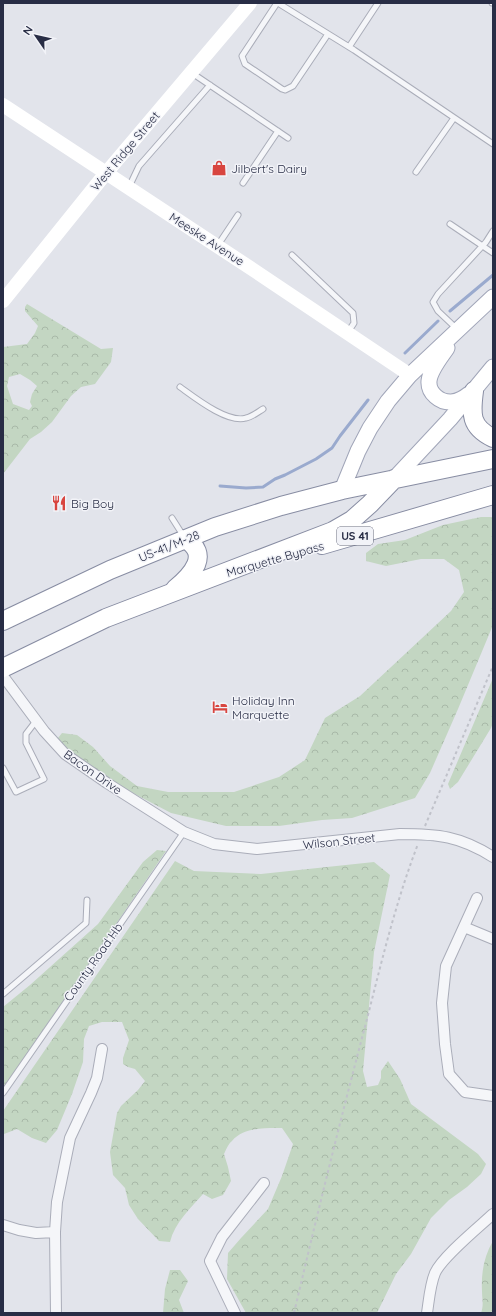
<svg xmlns="http://www.w3.org/2000/svg" width="496" height="1316" font-family="Quicksand,sans-serif">
  <style>
    .forest { fill: url(#forest-crowns); fill-rule: evenodd }
    .lines { fill: none; stroke-linecap: round; stroke-linejoin: round }
    .stream { stroke: #9aaace; stroke-width: 3 }
    .lane-casing { stroke: #aaadb9; stroke-width: 7 }
    .street-casing { stroke: #aaadb9; stroke-width: 12 }
    .primary-casing { stroke: #a0a5b8; stroke-width: 17 }
    .highway-casing { stroke: #888da3; stroke-width: 20 }
    .path { stroke: #c0c2ca; stroke-width: 2; stroke-dasharray: 3 3; stroke-linecap: butt }
    .lane { stroke: #f5f6f9; stroke-width: 5 }
    .street { stroke: #f5f6f9; stroke-width: 10 }
    .secondary { stroke: #fff; stroke-width: 14 }
    .primary { stroke: #fff; stroke-width: 15 }
    .highway { stroke: #fff; stroke-width: 18 }
    .labels { text-anchor: middle; dominant-baseline: central; stroke-width: 3; stroke-linejoin: round; paint-order: stroke }
    .shield { fill: #f2f3f8; stroke: #65687b; stroke-width: 1 }
    .shield-label { font-size: 11px; font-weight: bold; fill: #282d45 }
    .street-label { font-size: 12px; fill: #282d45; stroke: #f2f3f8 }
    .poi-label { font-size: 12px; fill: #282d45; stroke: #f2f3f8; text-anchor: start }
  </style>
  <defs>
    <pattern id="forest-crowns" width="20" height="18" patternUnits="userSpaceOnUse"><rect width="20" height="18" fill="#c3d6c2"/><path d="M2 6a3 3 0 1 1 6 0M12 15a3 3 0 1 1 6 0" fill="none" stroke="#a8b8a8"/></pattern>
  </defs>
  <rect width="100%" height="100%" fill="#e2e4eb"/>
  <!-- forest -->
  <path class="forest" d="M27 304 101 349 113 348 111 362 95 384 81 387 71 396 52 422 41 432 30 439 3 474V347L27 344 35 333 38 326 25 311V307ZM20 374 30 380 37 386 32 394 30 402 32 406 29 410 13 404 7 386 9 377Z
    M481 517H493V625L458 709 430 773 415 798 352 818 322 820 279 826H226L171 813 110 781 66 751 58 738 62 733 77 735 93 747 110 766 137 786 168 792H234L279 777 305 760 325 718 360 696 451 611 464 592 459 570 444 559H421L386 566 366 561V553L378 544 405 540 443 525Z
    M493 678V723L491 728 458 782 450 789 448 784Z
    M157 850 166 851 3 1089V1007L30 985 98 924 143 862Z
    M175 861 194 871 261 874 374 862 390 875 374 952 363 1071 367 1087 378 1085 381 1078V1071L388 1061 400 1079 411 1104 478 1154 486 1164 481 1174 467 1187 449 1200 431 1218 411 1254 396 1274 377 1313H246L227 1279 228 1253 241 1238 268 1209 282 1176 293 1144 282 1128C265 1128 244 1127 232 1141 228 1144 226 1150 224 1154L228 1167 231 1181 223 1195 212 1199 203 1194C190 1209 175 1222 170 1242L159 1241 138 1219 129 1205 125 1188 113 1175 110 1152 117 1113 121 1106 138 1090 145 1081 135 1069 128 1067 123 1064V1058L129 1040 122 1022H102L89 1026 84 1039 83 1062 72 1094 57 1130 46 1143 32 1138 17 1129 4 1134 3 1136V1111Z
    M493 1241V1313H481C484 1305 482 1299 482 1291 481 1273 484 1256 493 1241Z
    M170 1270H180L188 1281 179 1300 184 1313H163L165 1289Z"/>
  <g class="lines">
    <!-- stream -->
    <path class="stream" d="M450 311 493 275
      M405 353 438 321
      M220 486 246 488 263 487 275 479 285 475 316 459 332 448 340 436 368 400"/>
    <!-- lane casing -->
    <g class="lane-casing">
      <path id="lane" d="M277 3 242 56 245 64 282 89 285 90 293 86 328 34
        M278 3 354 50 493 144
        M492 3H493
        M349 47 378 3
        M192 73 288 138
        M416 172 454 118
        M243 183 278 131
        M129 187 139 166 210 85
        M450 224 493 253
        M218 245 238 215
        M292 255 353 313 354 323 348 332
        M457 329 438 311 433 302 438 294 486 242 493 231
        M180 387C194 397 228 424 246 418 252 417 258 412 263 409
        M172 518 184 537
        M3 768 16 792 44 779 26 743V734L36 721
        M3 994 86 923 87 900
        M3 1093 184 832"/>
    </g>
    <!-- street casing -->
    <g class="street-casing">
      <path id="street" d="M3 676 44 731 65 754 107 783 184 832 214 844 257 849 400 834C438 834 460 836 493 857
        M477 898 446 966 442 1003 445 1044 449 1074 465 1092 493 1096
        M464 927 493 939
        M3 1225 19 1230 36 1233 55 1232
        M56 1313 55 1232 57 1202 70 1138 91 1093 97 1078 102 1049
        M235 1313 210 1261 222 1237 264 1183
        M427 1313C429 1300 430 1285 435 1273 442 1257 479 1227 493 1214"/>
    </g>
    <!-- primary casing -->
    <g class="primary-casing">
      <path id="primary" d="M447 348C441 357 430 370 429 381 428 393 440 403 452 402 458 401 464 398 469 394
        M394 479 450 419 493 367
        M342 490 358 451 370 428 388 401 410 375 493 297"/>
    </g>
    <!-- highway casing -->
    <g class="highway-casing">
      <path id="highway" d="M474 391C471 414 470 427 493 438
        M322 545 493 495
        M175 589C192 575 211 554 185 539
        M3 621 110 570 215 527 281 506 342 490 493 459
        M3 668 106 618 333 531 352 520 370 504 394 479"/>
    </g>
    <!-- path -->
    <path class="path" d="M425 826 493 666
      M294 1313C317 1215 341 1117 367 1019 382 960 396 901 418 844"/>
    <!-- lane -->
    <use href="#lane" class="lane"/>
    <!-- street -->
    <use href="#street" class="street"/>
    <!-- secondary -->
    <path class="secondary" d="M3 105 255 271 410 375
      M3 301 106 173 250 3"/>
    <!-- primary -->
    <use href="#primary" class="primary"/>
    <!-- highway -->
    <use href="#highway" class="highway"/>
  </g>
  <!-- icons -->
  <defs>
    <g id="shop-bare" transform="scale(1.2)"><path d="M-5-2.5h2.3a2.7 3.5 0 0 1 5.4 0H5L5.5 6h-11ZM-1.5-2.5h3a1.5 2.3 0 0 0-3 0Z" fill="#d8453f" stroke="#f2f3f8" stroke-width="2.5" paint-order="stroke"/></g>
    <g id="restaurant-bare" transform="scale(1.2)"><path d="M-5-6h1v4h1v-4h1v4h1v-4h1v5L-1.5 .5V6h-2V.5L-5-1ZM5-6V6H3V1.5H1.5Q1.5-4 5-6Z" fill="#d8453f" stroke="#f2f3f8" stroke-width="2.5" paint-order="stroke"/></g>
    <g id="hotel-bare" transform="scale(1.2)"><path d="M-6-4.5h1.5V1H6V5H4.5V3h-9V5H-6ZM-4 0a1.8 1.8 0 1 1 3.6 0ZM.5 0V-2.5h3Q6-2.5 6 0Z" fill="#d8453f" stroke="#f2f3f8" stroke-width="2.5" paint-order="stroke"/></g>
  </defs>
  <g fill-rule="evenodd">
    <use href="#shop-bare" x="219" y="168"/>
    <use href="#restaurant-bare" x="59" y="503"/>
    <use href="#hotel-bare" x="220" y="707"/>
  </g>
  <g class="labels">
    <!-- shield labels -->
    <rect class="shield" x="337" y="527" width="36" height="18" rx="3"/>
    <g class="shield-label">
      <text x="355" y="536">US 41</text>
    </g>
    <!-- street labels -->
    <g class="street-label">
      <text transform="translate(125 151) rotate(-50)">West Ridge Street</text>
      <text transform="translate(207 239) rotate(33)">Meeske Avenue</text>
      <text transform="translate(169 546) rotate(-22)">US-41/M-28</text>
      <text transform="translate(275 559) rotate(-16)">Marquette Bypass</text>
      <text transform="translate(93 772) rotate(35)">Bacon Drive</text>
      <text transform="translate(339 841) rotate(-6)">Wilson Street</text>
      <text transform="translate(93 962) rotate(-55)">County Road Hb</text>
    </g>
    <!-- poi labels -->
    <g class="poi-label">
      <text x="231" y="168">Jilbert's Dairy</text>
      <text x="71" y="503">Big Boy</text>
      <text x="232" y="700">Holiday Inn<tspan x="232" dy="14">Marquette</tspan></text>
    </g>
  </g>
  <!-- border -->
  <rect width="496" height="1316" fill="none" stroke="#282d45" stroke-width="8"/>
  <!-- north arrow -->
  <g transform="translate(36 36) rotate(304)" stroke="#f2f3f8" stroke-width="3" paint-order="stroke">
  <path d="M0-3L7 15L0 10L-7 15Z" fill="#282d45"/>
  <text y="-6" font-size="11" font-weight="bold" text-anchor="middle" fill="#282d45">N</text>
  </g>
</svg>
